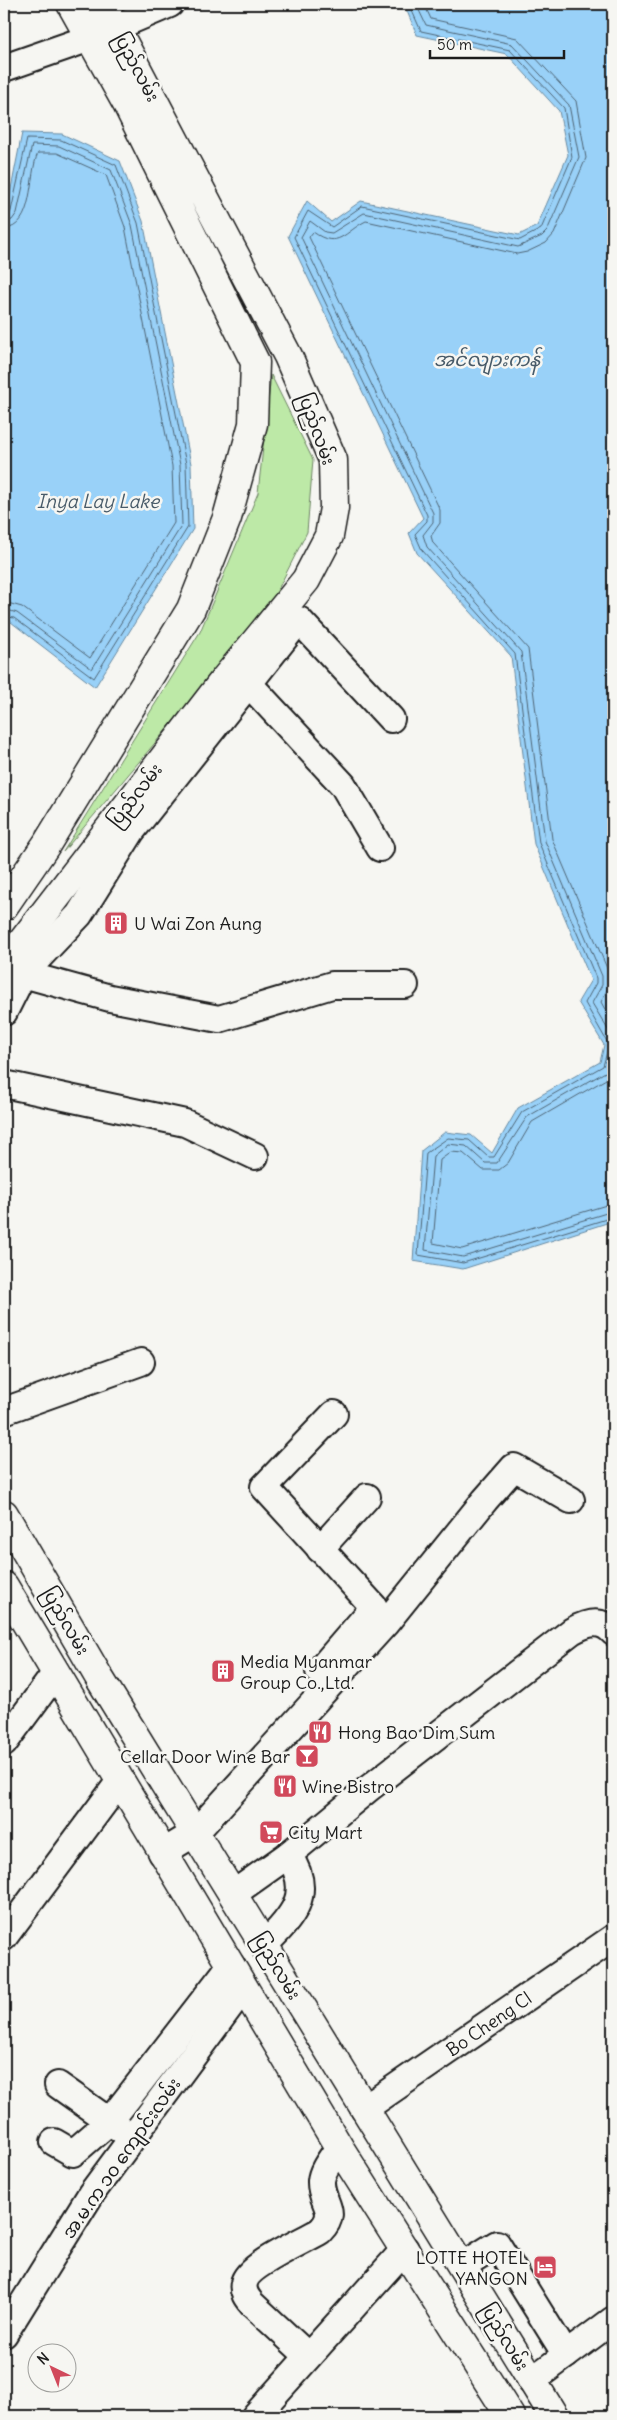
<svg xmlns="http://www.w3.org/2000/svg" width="617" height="2420" font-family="Delius,'Noto Sans Myanmar',sans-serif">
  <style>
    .green { fill: #bde9a7; stroke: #6c8262 }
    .water { fill: #99d1f8; stroke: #6789a0 }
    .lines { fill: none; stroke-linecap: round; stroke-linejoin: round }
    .shore { stroke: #4e6474; stroke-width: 1 }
    .minor-casing { stroke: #1c1c1c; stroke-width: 30 }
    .highway-casing { stroke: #1c1c1c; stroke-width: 31 }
    .minor { stroke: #f6f6f2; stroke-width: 26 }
    .highway { stroke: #f6f6f2; stroke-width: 28 }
    .labels { text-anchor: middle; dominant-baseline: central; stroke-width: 5; stroke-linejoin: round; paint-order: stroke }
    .street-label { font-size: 18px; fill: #1c1c1c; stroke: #f6f6f2 }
    .poi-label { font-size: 18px; fill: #1c1c1c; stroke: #f6f6f2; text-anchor: start }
    .water-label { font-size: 19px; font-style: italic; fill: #485b69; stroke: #f6f6f2 }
  </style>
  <rect width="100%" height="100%" fill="#f6f6f2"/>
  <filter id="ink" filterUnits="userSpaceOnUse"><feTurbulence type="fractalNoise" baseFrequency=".02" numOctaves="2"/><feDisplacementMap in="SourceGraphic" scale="10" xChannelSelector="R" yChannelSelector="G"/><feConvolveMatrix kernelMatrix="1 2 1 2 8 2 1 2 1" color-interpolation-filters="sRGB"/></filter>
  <g filter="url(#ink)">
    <!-- green -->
    <path class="green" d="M271 375 313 460 307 532 268 609 63 852 200 632 258 493Z"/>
    <!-- water -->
    <path class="water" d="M404 4H613V1221L463 1269 413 1261 421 1151 445 1132 471 1135 492 1153 518 1108 600 1062 604 1045 578 1002 591 980 534 844 511 656 417 553 409 533 423 518 288 236 307 201 331 222 361 201 519 235 537 226 568 155 559 111 507 54 417 35Z
      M22 133 62 134 120 161 143 221 191 464 193 529 95 687 11 622 4 620V213L7 209Z"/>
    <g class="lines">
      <!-- shore -->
      <path class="shore" d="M409 4 421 31 510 50 564 108 572 157 541 229 520 240 362 206 332 227 308 211 294 237 427 515V521L415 534 422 550 515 654 539 843 596 978V983L585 1003 609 1045 603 1066 522 1112 494 1157H488L469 1140 448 1138 426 1153 418 1255 463 1263 613 1217
        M416 4 426 25 512 44 569 105 579 157 547 231 542 236 518 247 364 213 332 233 325 232 310 221 301 237 433 513V522L423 535 427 547 521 652 545 841 602 976V985L592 1003 613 1038
        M424 4 431 19 517 38 576 101 586 158 554 234 546 243 527 252 517 254 366 221C344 232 339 250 313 232L309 237 440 510V523L431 536 433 543 528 649 552 839 609 973V986L601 1002 613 1024
        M4 216 9 215 11 211 27 139 61 140 116 165 138 223 186 464 188 527 94 678 14 618 4 616
        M4 222 12 220 17 213 32 145 59 146 111 170 132 225 180 465 182 525 92 669 17 613 4 609
        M4 229C35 228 28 174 38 153H57L106 175 125 227 172 466 174 523 90 658 22 607 4 602
        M613 1054 607 1071 527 1117 497 1163H485L466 1146 448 1144 433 1156 425 1250 463 1257 613 1211
        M613 1075 532 1122 508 1163 499 1170H483L463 1153 451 1152 440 1160 433 1243 462 1249 613 1203"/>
      <!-- minor casing -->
      <g class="minor-casing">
        <g id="minor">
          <path d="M4 68 90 38 170 4"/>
          <path d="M233 682 250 685 343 785 380 848"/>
          <path d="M23 974 110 998 219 1019 332 985H405"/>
          <path d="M4 1012 23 974 79 915 131 832 299 620 391 719"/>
          <path d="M4 1084 185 1123 255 1156"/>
          <path d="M4 1411 141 1362"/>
          <path d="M320 1549 367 1497"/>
          <path d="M319 1671 374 1607 264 1487 334 1414"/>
          <path d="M4 1743 55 1674"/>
          <path d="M162 1853 195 1833 385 1624 485 1500 514 1467 571 1500"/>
          <path d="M233 1894 288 1855 368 1789 572 1631C586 1623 601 1618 613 1632"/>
          <path d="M4 1937 120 1781"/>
          <path d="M264 1945C292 1918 315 1893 288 1855"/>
          <path d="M58 2085 123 2131"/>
          <path id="s1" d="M364 2109 613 1938"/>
          <path d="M54 2142 73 2153 110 2121 231 1965"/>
          <path d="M462 2266 497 2244 566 2355"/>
          <path d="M4 2334 91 2194 244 1987"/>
          <path d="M308 2356 252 2304C247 2298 242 2292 244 2283 247 2265 304 2241 320 2231 340 2211 320 2203 321 2181 322 2169 333 2157 339 2147"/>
          <path d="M531 2381 613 2320"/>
          <path d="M255 2416 405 2249"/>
        </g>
      </g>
      <!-- highway casing -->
      <g class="highway-casing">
        <path id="highway" d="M4 906 46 845 191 609 227 518 253 424 255 362 128 106 71 4
          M4 973 15 951 224 680 306 580 329 536 334 508 333 460 288 356 103 4
          M4 1514 100 1679 554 2416
          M4 1586 339 2147 510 2416"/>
      </g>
      <!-- minor -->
      <use href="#minor" class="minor"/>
      <!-- highway -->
      <use href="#highway" class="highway"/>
    </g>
  </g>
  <!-- icons -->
  <defs>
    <g id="building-square" transform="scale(1.25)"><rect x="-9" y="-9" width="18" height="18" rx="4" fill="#d1495b" stroke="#f6f6f2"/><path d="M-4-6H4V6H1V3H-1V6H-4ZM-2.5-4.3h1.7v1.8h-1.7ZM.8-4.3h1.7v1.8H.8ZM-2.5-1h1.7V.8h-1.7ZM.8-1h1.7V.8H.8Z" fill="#fff"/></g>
    <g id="restaurant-square" transform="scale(1.25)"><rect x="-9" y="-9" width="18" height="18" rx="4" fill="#d1495b" stroke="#f6f6f2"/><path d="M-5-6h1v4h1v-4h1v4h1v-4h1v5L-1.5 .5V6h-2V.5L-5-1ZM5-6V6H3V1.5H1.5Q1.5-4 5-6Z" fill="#fff"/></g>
    <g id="bar-square" transform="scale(1.25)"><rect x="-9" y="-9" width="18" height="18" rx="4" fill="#d1495b" stroke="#f6f6f2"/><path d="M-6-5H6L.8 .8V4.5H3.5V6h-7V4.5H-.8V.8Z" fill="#fff"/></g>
    <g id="supermarket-square" transform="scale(1.25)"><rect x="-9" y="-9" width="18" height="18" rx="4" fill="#d1495b" stroke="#f6f6f2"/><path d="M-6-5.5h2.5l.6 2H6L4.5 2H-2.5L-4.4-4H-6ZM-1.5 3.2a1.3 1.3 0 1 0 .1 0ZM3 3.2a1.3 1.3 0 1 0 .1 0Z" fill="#fff"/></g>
    <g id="hotel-square" transform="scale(1.25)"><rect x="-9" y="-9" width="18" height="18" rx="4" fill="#d1495b" stroke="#f6f6f2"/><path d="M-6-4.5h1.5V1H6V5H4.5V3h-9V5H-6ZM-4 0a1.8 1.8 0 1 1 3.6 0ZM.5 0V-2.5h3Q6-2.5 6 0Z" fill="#fff"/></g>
  </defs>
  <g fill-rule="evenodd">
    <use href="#building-square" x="116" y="923"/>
    <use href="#building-square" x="223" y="1671"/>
    <use href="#restaurant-square" x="320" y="1732"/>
    <use href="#bar-square" x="307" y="1756"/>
    <use href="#restaurant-square" x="285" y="1786"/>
    <use href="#supermarket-square" x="271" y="1832"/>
    <use href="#hotel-square" x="545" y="2267"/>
  </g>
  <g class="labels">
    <!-- street labels -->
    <g class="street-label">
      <text transform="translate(137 67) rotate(62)">ပြည်လမ်း</text>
      <text transform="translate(317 429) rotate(70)">ပြည်လမ်း</text>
      <text transform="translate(135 795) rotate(-52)">ပြည်လမ်း</text>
      <text transform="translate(66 1621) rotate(60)">ပြည်လမ်း</text>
      <text transform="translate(277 1966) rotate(59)">ပြည်လမ်း</text>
      <text stroke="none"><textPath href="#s1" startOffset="151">Bo Cheng Cl</textPath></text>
      <text transform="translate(121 2158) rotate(-55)">အ.မ.က ၁၀ ကျောင်းလမ်း</text>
      <text transform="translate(505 2337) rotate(59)">ပြည်လမ်း</text>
    </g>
    <!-- poi labels -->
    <g class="poi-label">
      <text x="134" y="923">U Wai Zon Aung</text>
      <text x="240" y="1661">Media Myanmar<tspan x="240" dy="21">Group Co.,Ltd.</tspan></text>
      <text x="338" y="1732">Hong Bao Dim Sum</text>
      <text x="290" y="1756" text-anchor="end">Cellar Door Wine Bar</text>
      <text x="302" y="1786">Wine Bistro</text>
      <text x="288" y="1832">City Mart</text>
      <text x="528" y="2257" text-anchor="end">LOTTE HOTEL<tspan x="528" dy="21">YANGON</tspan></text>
    </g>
    <!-- water labels -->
    <g class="water-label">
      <text x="487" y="359">အင်လျားကန်</text>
      <text x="98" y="501">Inya Lay Lake</text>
    </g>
  </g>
  <!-- margin -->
  <rect width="617" height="2420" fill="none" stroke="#f6f6f2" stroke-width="20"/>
  <rect x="10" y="10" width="597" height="2400" fill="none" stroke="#1c1c1c" stroke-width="2" filter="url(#ink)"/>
  <!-- north arrow -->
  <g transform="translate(52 2368) rotate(317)"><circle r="24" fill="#f6f6f2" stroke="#9f9f9c"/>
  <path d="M0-4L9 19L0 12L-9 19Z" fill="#d1495b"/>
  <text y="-8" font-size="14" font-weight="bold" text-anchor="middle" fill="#1c1c1c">N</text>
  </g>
  <!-- scale -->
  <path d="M430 50v8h134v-8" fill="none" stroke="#1c1c1c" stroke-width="2.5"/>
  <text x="437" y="50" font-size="15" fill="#1c1c1c" stroke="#f6f6f2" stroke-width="4" paint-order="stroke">50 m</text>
</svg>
